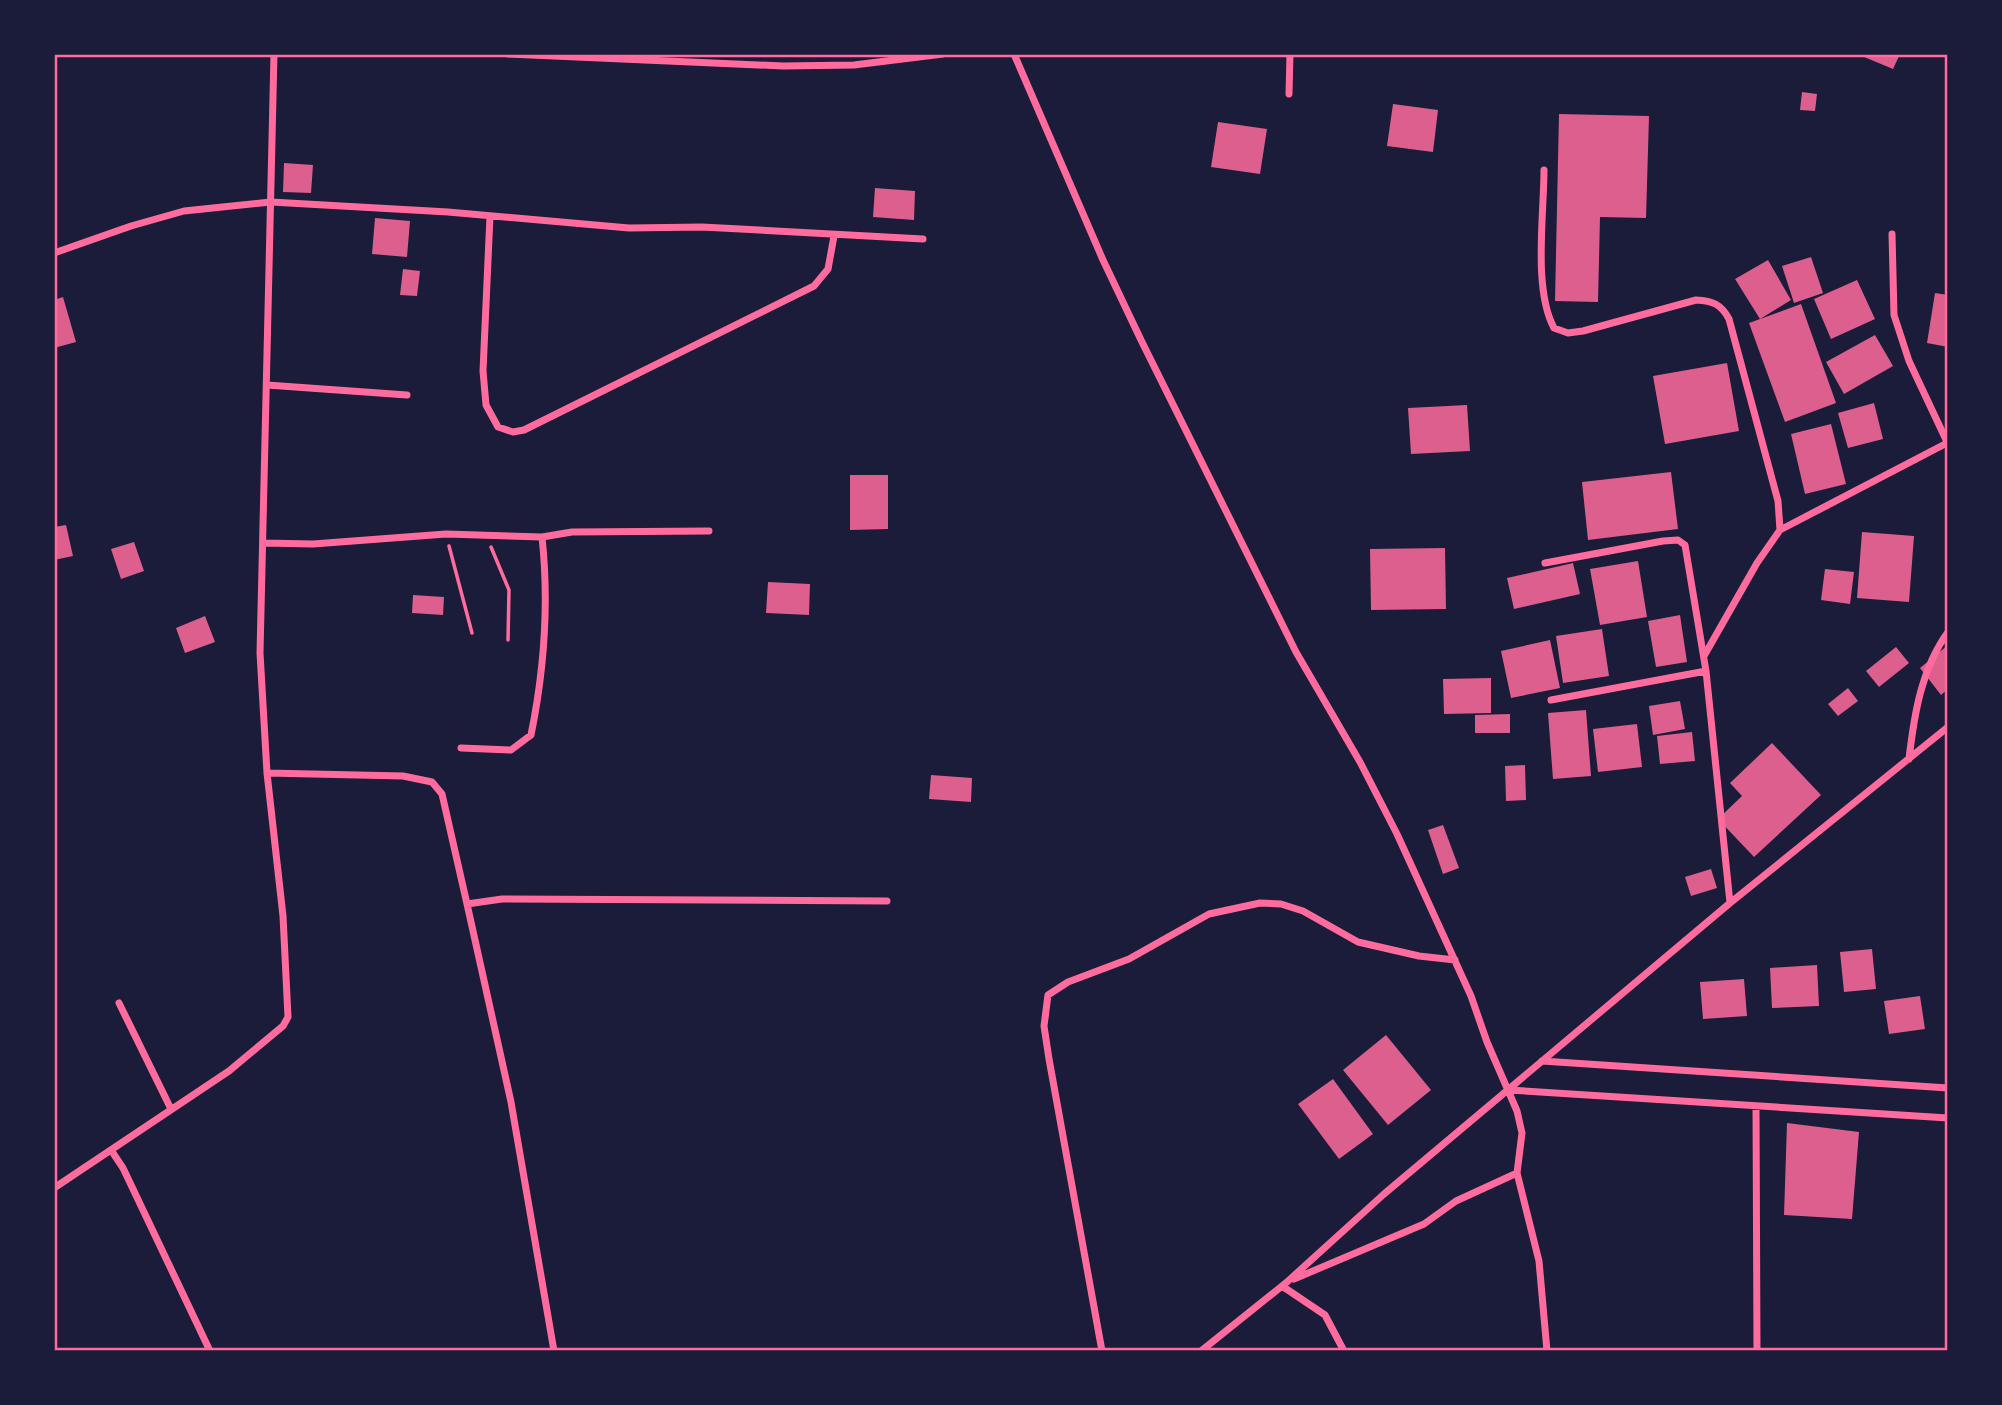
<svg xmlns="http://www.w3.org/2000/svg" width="2002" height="1405" font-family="'IBM Plex Sans',sans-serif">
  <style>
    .building { fill: #dd5f8e }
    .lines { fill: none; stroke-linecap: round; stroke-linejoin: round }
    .path { stroke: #ff6b9d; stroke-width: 3.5 }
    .minor { stroke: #ff6b9d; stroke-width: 7 }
    .neatline { fill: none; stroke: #ff6b9d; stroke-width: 2.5 }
  </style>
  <rect width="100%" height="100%" fill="#1b1b3a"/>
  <!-- building -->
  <path class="building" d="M1857 54H1900L1893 69Z
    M1802 92 1817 94 1815 111 1800 110Z
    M1393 104 1438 110 1433 152 1387 146Z
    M1559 114 1649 116 1646 218 1600 217 1598 302 1555 301Z
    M1218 122 1267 129 1260 174 1211 167Z
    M284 163 313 165 311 193 283 192Z
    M875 188 915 191 914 220 873 217Z
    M375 218 410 221 407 257 372 254Z
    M1811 257 1823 293 1794 303 1782 266Z
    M1768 260 1791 300 1760 319 1735 279Z
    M403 269 420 271 417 296 400 295Z
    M1857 280 1875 319 1831 339 1814 299Z
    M1935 293 1948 295V347L1927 343Z
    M63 297 76 342 54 348V300Z
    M1801 304 1836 403 1785 422 1749 323Z
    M1875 335 1893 366 1844 394 1826 362Z
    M1727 363 1739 431 1665 444 1653 376Z
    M1874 403 1883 439 1848 448 1838 413Z
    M1467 405 1470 451 1411 454 1408 408Z
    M1831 424 1846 484 1805 494 1791 434Z
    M1671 472 1678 529 1588 540 1582 482Z
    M850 475H888V529L850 530Z
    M66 525 73 556 54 560V527Z
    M1862 532 1914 536 1909 602 1857 598Z
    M134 542 144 571 121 579 111 549Z
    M1445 548 1446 609 1371 610 1370 549Z
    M1638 561 1647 617 1600 625 1590 569Z
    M1573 563 1580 594 1514 609 1507 578Z
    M1825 569 1854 572 1850 604 1821 600Z
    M768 582 810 584 809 615 766 613Z
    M413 595 444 597 443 615 412 613Z
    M1680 615 1687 662 1656 667 1648 621Z
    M205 616 215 642 185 653 176 628Z
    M1602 629 1609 676 1563 683 1556 636Z
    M1550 640 1560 688 1511 698 1501 651Z
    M1948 645V689L1941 695 1920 668Z
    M1896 647 1909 663 1879 687 1866 671Z
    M1491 678V713L1444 714 1443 679Z
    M1848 688 1858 701 1838 716 1828 704Z
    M1680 701 1685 729 1653 735 1649 706Z
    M1586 710 1591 776 1553 779 1548 713Z
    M1510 714V733H1475V715Z
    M1637 724 1642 767 1598 772 1593 729Z
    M1692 732 1695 761 1660 764 1657 736Z
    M1772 743 1821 795 1754 857 1718 819 1742 796 1730 783Z
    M1525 765 1526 800 1506 801 1505 766Z
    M931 775 972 778 971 802 929 799Z
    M1443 825 1459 868 1443 874 1428 830Z
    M1711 869 1717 888 1691 896 1685 877Z
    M1872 949 1876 989 1844 992 1840 952Z
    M1817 965 1819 1006 1772 1008 1770 968Z
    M1744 979 1747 1016 1703 1019 1700 982Z
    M1920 996 1925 1029 1889 1034 1884 1001Z
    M1386 1035 1431 1090 1388 1125 1343 1070Z
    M1333 1079 1373 1134 1339 1159 1298 1104Z
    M1787 1123 1859 1132 1852 1219 1784 1215Z"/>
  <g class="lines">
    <!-- path -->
    <path class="path" d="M449 546 472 633
      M491 547 509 590 508 640"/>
    <!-- minor -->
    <path class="minor" d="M508 54 783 66 854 65 943 54
      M1014 54 1103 260 1141 340 1296 652 1360 762 1397 834 1471 996 1487 1042 1517 1111 1522 1133 1517 1173 1539 1261 1547 1351
      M1289 94 1290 54
      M1544 170C1544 214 1533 289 1554 328L1568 333 1583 331 1696 300C1713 301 1721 304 1729 319L1778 501 1780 530 1757 563 1704 656
      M490 216 483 371 486 405 498 427 513 432 524 430 814 286 828 269 834 236
      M1892 234 1894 315 1909 361 1948 444
      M54 253 131 226 184 211 271 202 448 212 629 228 702 227 923 239
      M267 385 407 395
      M1780 530 1947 443
      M264 543 313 544 446 534 542 537 572 532 709 531
      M1551 700 1706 671
      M461 748 511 750 531 735C544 671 549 602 542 537
      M1909 759C1914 716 1921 669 1948 632
      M267 773 403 776 432 782 442 794 467 904
      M1730 903 1948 727
      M119 1003 171 1109
      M1542 1061 1948 1088
      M1509 1090 1948 1118
      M1756 1106 1757 1351
      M111 1150 123 1168 210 1351
      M54 1188 229 1071 283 1026 288 1017 283 916 267 773 260 653 274 54
      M1294 1279 1424 1224 1456 1201 1517 1173
      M1282 1286 1325 1315 1344 1351
      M554 1351 511 1102 467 904 502 899 887 901
      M1102 1351 1049 1059 1044 1026 1048 995 1068 982 1129 959 1209 914 1260 903 1281 904 1303 911 1358 942 1419 956 1455 960
      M1201 1351 1287 1282 1384 1194 1730 903 1706 671 1685 545 1678 540 1663 541 1545 563"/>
  </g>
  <!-- border -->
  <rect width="2002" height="1405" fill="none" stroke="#1b1b3a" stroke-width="112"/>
  <rect x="56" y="56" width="1890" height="1293" class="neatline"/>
</svg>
